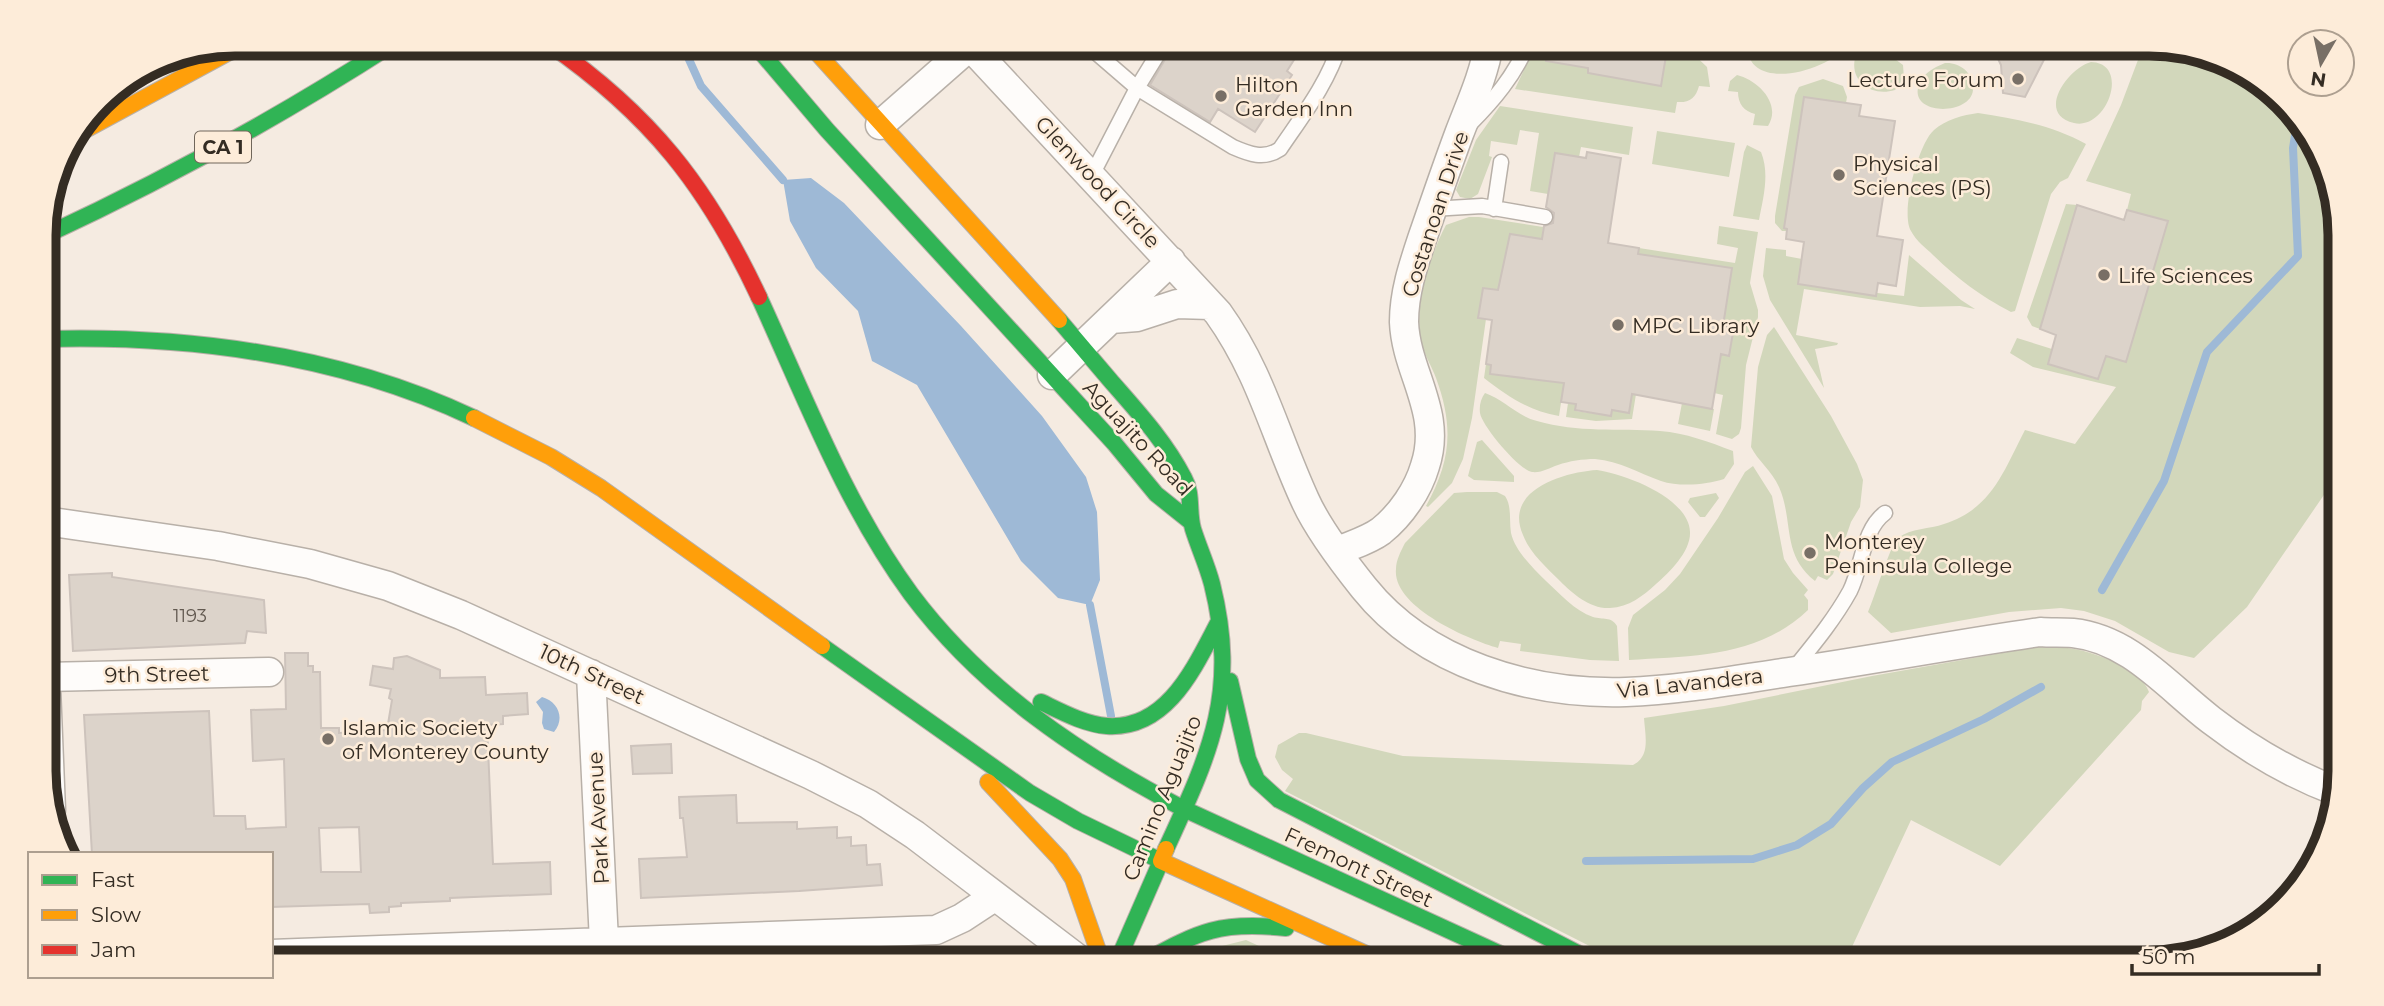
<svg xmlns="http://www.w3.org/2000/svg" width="2384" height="1006" font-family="Montserrat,sans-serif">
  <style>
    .green { fill: #d2d7bb }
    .water { fill: #9eb9d6 }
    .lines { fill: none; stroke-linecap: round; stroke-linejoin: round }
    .stream { stroke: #9eb9d6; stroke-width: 8 }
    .building { fill: #dcd3ca; stroke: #cdc3bc; stroke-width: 2; fill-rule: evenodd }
    .lane-casing { stroke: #b8b0a8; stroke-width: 17 }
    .street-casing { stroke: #b8b0a8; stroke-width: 31 }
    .fast-casing { stroke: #b8b0a8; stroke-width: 18 }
    .slow-casing { stroke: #b8b0a8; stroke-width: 18 }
    .jam-casing { stroke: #b8b0a8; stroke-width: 18 }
    .lane { stroke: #fefcfa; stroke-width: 14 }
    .street { stroke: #fefcfa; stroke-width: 28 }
    .fast { stroke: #30b455; stroke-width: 16 }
    .slow { stroke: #ff9f0a; stroke-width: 16 }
    .jam { stroke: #e5322d; stroke-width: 16 }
    .poi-dot { fill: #786f66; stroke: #fdecd9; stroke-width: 2.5 }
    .labels { text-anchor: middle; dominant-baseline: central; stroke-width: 5; stroke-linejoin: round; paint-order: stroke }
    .number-label { font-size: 18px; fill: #625950 }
    .shield { fill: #fdecd9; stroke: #70665a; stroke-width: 2 }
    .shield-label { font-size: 19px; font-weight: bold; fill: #342c23 }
    .poi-label { font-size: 21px; fill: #342c23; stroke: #fdecd9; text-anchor: start }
    .street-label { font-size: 21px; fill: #342c23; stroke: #fdecd9 }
    .rim { fill: none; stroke: #342c23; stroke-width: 9 }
  </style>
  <rect width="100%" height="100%" fill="#f5ebe1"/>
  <!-- green -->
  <path class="green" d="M1536 44H1549L1547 61 1588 68V73L1660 86 1650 47 1655 44H1683L1707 67 1710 87 1699 86C1696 98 1689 103 1677 102L1675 113 1515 89Z
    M1748 44H1847C1831 72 1744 94 1748 44Z
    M1901 44H1953C1939 57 1916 55 1901 44Z
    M2144 44 2222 58 2301 118 2339 209V473L2247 607 2194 658 2169 652 2115 621 2084 611 2061 608 2009 612 1891 633 1868 612C1874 599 1891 543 1898 538 1911 528 1930 529 1944 524 1992 509 2004 470 2025 430L2075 444 2116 387 2033 367 2010 353 2017 338 2052 349 2048 364 2098 379 2106 356 2126 362 2168 221 2127 210 2131 194 2086 181 2121 105Z
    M1868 47 1887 53 1903 65 1904 78 1895 90C1869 98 1846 78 1857 52Z
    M2091 62C2131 63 2107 131 2074 123 2035 114 2068 68 2091 62Z
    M1945 63C1960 62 1975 74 1973 90 1971 115 1912 116 1918 88 1921 74 1933 68 1945 63Z
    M1737 75C1758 80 1782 104 1768 126L1753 125 1755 114C1744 111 1738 104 1738 92L1728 91 1730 81Z
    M1823 79 1843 86 1847 97 1846 103 1804 97 1787 231H1782L1775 223V216L1795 95 1799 87Z
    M1500 106 1633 127 1629 155 1581 147 1579 157 1548 194 1530 191 1539 133 1520 130 1517 145 1491 141 1489 156 1492 157 1478 194 1470 199 1460 197 1456 190 1476 140Z
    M1978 113C2016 119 2052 125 2086 144L2068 178 2060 182 2051 194 2015 311 2011 312C1979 295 1959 280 1933 255 1926 248 1916 241 1911 231 1900 213 1918 144 1934 130 1945 120 1963 115 1978 113Z
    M1657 131 1735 143 1729 177 1652 164Z
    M1747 145 1761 152C1770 174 1763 198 1759 220L1733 216 1744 152Z
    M2066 204 2077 205 2040 329 2032 326 2027 317Z
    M1469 217H1479L1543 227 1542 239 1510 234 1498 290 1483 288 1478 318 1486 319 1472 418 1463 459 1452 483 1428 507 1426 506C1451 461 1454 427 1436 378 1432 367 1425 356 1422 344 1412 310 1430 255 1446 225Z
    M1719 226 1758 232 1750 283 1758 310V317L1746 365 1741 428 1739 434 1732 439 1716 434 1723 395 1714 393 1721 354 1729 355 1734 328 1723 326 1732 269 1638 254 1639 248 1735 263 1738 248 1717 244Z
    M1766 248 1786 250V256L1802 259 1798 284 1904 296 1909 255 1961 300 1975 309 1960 306 1920 307 1804 289 1796 335 1838 343 1837 345 1815 349 1824 388 1770 300 1763 276Z
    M1774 327 1831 416 1857 464 1863 480 1860 507 1851 522 1833 574 1827 580 1818 576 1815 581C1781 554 1794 521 1779 487 1772 471 1758 461 1751 447L1758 367 1767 335Z
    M1486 364 1491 365 1490 374 1564 383 1559 416C1529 411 1507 396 1484 378Z
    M1485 393C1503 399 1517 416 1537 421 1578 433 1618 428 1660 431 1686 433 1709 442 1733 451L1734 464 1724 479C1706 485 1679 487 1661 481 1638 473 1620 461 1595 459 1583 459 1569 461 1558 465 1549 468 1542 473 1532 472 1519 470 1482 426 1480 413 1479 406 1481 398 1485 393Z
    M1632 394H1636L1632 419 1596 421 1566 417 1568 403 1576 404V411L1611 416 1612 410 1628 413Z
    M1682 403 1714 409 1710 431 1678 424Z
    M1482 440 1514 476V482L1474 480 1468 476 1477 442Z
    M1753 466 1772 496 1784 559 1793 573 1808 590 1804 595 1808 600V610C1759 657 1693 656 1629 660L1628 628 1633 615 1665 590 1680 574 1718 518 1745 472Z
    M1597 470C1625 474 1689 498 1690 532 1691 551 1670 572 1656 584 1643 596 1629 607 1610 608 1590 609 1573 594 1560 581 1546 567 1530 553 1523 535 1503 490 1564 472 1597 470Z
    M1467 492H1497L1505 496C1512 506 1509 520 1511 533 1515 551 1533 568 1546 581 1559 593 1575 611 1593 617 1603 620 1611 616 1617 626L1619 661 1590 660 1520 651 1521 644 1500 641 1498 648C1469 640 1392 607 1396 569 1396 560 1401 551 1405 543L1454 493Z
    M1716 493 1719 498 1705 517H1700L1688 502 1690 498Z
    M2035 647C2046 647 2057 646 2068 648 2092 651 2141 668 2149 692L2142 701 2141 710 2000 866 1911 820 1845 962H1621L1285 791 1293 779 1282 770 1275 757 1278 745 1299 733H1306L1403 756 1633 765C1651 756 1645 735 1644 718L1724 706 1872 676Z
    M1246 940 1294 962H1175L1186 955Z"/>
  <!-- water -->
  <path class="water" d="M811 178 844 203 961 326 1042 416 1086 477 1097 512 1100 580 1090 605 1058 598 1021 561 917 385 872 361 858 311 816 268 790 221 783 180Z
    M542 697C559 702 565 719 554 732L544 729 542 723 543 712 536 702Z"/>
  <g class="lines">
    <!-- stream -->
    <path class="stream" d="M682 44 701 86 783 180
      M2102 590 2164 481 2207 352 2298 256 2293 148 2298 116
      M1090 605 1111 716
      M1586 861 1753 859 1797 845 1831 824 1863 788 1892 762 1984 719 2041 687"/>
  </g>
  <!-- building -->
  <path class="building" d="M1174 44H1304L1287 71 1292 75 1255 132 1218 109 1210 122 1150 85Z
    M1549 44H1628L1667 50 1661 86 1588 73V68L1546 61Z
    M1991 44H2052L2025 97 2003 93 2001 65Z
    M1804 97 1861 105 1859 116 1895 121 1877 236 1903 240 1896 286 1878 283 1876 296 1798 284 1804 242 1786 239 1787 229 1784 228Z
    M1587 152 1621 158 1608 243 1639 248 1638 254 1732 268 1723 326 1734 327 1729 356 1721 354 1712 409 1632 394 1629 413 1612 410 1611 416 1575 410 1576 404 1561 402 1564 383 1490 374 1491 365 1486 364 1492 320 1478 318 1483 288 1498 290 1510 234 1542 239 1544 226 1553 223 1554 213 1546 207 1555 153 1586 158Z
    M2077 205 2124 220 2127 210 2168 221 2126 362 2106 356 2098 379 2048 364 2056 335 2040 329Z
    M112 573V577L264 600 266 633 247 631 245 643 73 651 69 575Z
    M285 653H308V666H313V672H320L321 728H339V733L387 730 392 700 389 698 391 689 370 685 373 666 393 669 394 658 407 656 440 670V678L485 677 486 695 527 693 528 714 503 716V724L487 725 493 864 550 862 551 894 450 898V901L401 903V906L389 907V912L370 913 369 904 271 907V852L92 854 84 715 209 711 214 816H245L246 829 286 827 284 759 253 761 251 710 286 709ZM359 827 361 872H321L319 828Z
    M671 744 672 773 633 774 631 746Z
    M736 795 737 823 797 822V829L837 827V838L851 837V846L866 845 867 865 880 864 882 885 799 891 641 898 639 859 687 857 683 818H680L679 797Z"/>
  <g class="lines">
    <!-- lane casing -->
    <g class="lane-casing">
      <path id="lane" d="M1086 44 1137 88 1164 44
        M1470 124C1494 100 1514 76 1528 44
        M1092 175 1137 88 1233 147C1249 154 1264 160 1280 149 1303 115 1328 83 1340 44
        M1432 209 1482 206 1545 217
        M1494 209 1501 162
        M1792 671C1813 645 1834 620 1850 591 1862 567 1863 529 1885 513"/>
    </g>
    <!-- street casing -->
    <g class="street-casing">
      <path id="street" d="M968 44 1218 313C1261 373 1275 435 1305 500 1318 529 1344 563 1364 588 1425 664 1531 695 1626 692 1681 690 1735 680 1789 672 1873 660 1956 644 2040 632 2051 633 2062 632 2073 633 2130 639 2168 687 2211 720 2250 750 2291 774 2336 791
        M880 125 970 46
        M1111 319 1137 317 1177 304 1210 305
        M1052 375 1171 261
        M45 521 218 546 310 564 388 586 461 615 811 775 868 804 915 835 1082 962
        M1338 551C1352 545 1369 540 1381 531 1401 515 1418 490 1425 466 1443 412 1406 373 1404 322 1404 293 1413 266 1422 239 1434 204 1446 169 1459 134 1470 105 1484 75 1489 44
        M45 663 51 810
        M591 674 605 962
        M45 677 269 672
        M271 954 936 930 962 918 994 897"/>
    </g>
    <!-- fast casing -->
    <g class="fast-casing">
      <path id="fast" d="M754 44 827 130 1114 443 1156 494 1191 522
        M44 236C165 180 281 116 393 44
        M759 297C805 397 845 504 911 594 982 689 1080 755 1184 809
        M1059 320C1076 340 1093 360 1110 380 1137 411 1165 441 1184 478 1193 494 1188 512 1193 529 1199 548 1207 565 1212 584 1239 693 1210 753 1166 849
        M44 339C190 335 340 355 474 418
        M822 646 1030 793 1078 821 1161 861
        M1230 681 1248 759 1257 780 1279 800 1595 962
        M1041 702C1062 712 1084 724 1107 726 1168 730 1195 666 1219 621
        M1184 809 1518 962
        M1117 962 1161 861
        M1143 962C1200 931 1220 921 1286 928"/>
    </g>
    <!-- slow casing -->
    <g class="slow-casing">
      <path id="slow" d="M809 44 1059 320
        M74 136 244 44
        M474 418 551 457 601 488 822 646
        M988 782 1060 859 1073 879 1102 962
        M1166 849 1161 861 1384 962"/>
    </g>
    <!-- jam casing -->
    <g class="jam-casing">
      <path id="jam" d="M549 44C650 114 707 186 759 297"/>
    </g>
    <!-- lane -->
    <use href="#lane" class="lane"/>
    <!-- street -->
    <use href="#street" class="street"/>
    <!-- fast -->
    <use href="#fast" class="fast"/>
    <!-- slow -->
    <use href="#slow" class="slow"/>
    <!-- jam -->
    <use href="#jam" class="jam"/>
  </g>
  <!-- markers -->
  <g class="poi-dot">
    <circle cx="2018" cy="79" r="7"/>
    <circle cx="1221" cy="96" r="7"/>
    <circle cx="1839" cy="175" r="7"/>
    <circle cx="2104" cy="275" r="7"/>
    <circle cx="1618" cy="325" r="7"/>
    <circle cx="1810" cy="553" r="7"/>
    <circle cx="328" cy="739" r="7"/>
  </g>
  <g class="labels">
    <!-- number labels -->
    <g class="number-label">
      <text x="190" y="616">1193</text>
    </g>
    <!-- shield labels -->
    <rect class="shield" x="195" y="131.5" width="56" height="31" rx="5"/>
    <g class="shield-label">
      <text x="223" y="147">CA 1</text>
    </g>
    <!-- poi labels -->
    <g class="poi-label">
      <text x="2004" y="79" text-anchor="end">Lecture Forum</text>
      <text x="1235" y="84">Hilton<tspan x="1235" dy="24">Garden Inn</tspan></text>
      <text x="1853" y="163">Physical<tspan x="1853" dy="24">Sciences (PS)</tspan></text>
      <text x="2118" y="275">Life Sciences</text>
      <text x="1632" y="325">MPC Library</text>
      <text x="1824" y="541">Monterey<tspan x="1824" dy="24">Peninsula College</tspan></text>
      <text x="342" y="727">Islamic Society<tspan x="342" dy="24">of Monterey County</tspan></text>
    </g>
    <!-- street labels -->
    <g class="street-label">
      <text transform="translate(1098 182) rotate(47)">Glenwood Circle</text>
      <text transform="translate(1435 214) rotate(-72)">Costanoan Drive</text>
      <text transform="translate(1138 438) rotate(47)">Aguajito Road</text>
      <text transform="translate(157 674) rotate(-1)">9th Street</text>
      <text transform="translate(592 674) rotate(25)">10th Street</text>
      <text transform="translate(1690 683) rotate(-6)">Via Lavandera</text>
      <text transform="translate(1162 798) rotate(-68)">Camino Aguajito</text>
      <text transform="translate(598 818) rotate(-93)">Park Avenue</text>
      <text transform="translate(1359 867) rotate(25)">Fremont Street</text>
    </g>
  </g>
  <!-- crop -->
  <path d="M0 0H2384V1006H0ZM235 56H2149A179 179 0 0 1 2328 235V771A179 179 0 0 1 2149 950H235A179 179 0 0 1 56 771V235A179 179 0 0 1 235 56Z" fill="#fdecd9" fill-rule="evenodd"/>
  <path class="rim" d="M235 56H2149A179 179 0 0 1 2328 235V771A179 179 0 0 1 2149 950H235A179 179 0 0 1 56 771V235A179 179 0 0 1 235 56Z"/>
  <!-- legend -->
  <rect x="28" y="852" width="245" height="126" fill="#fdecd9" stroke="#ad9f90" stroke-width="2"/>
  <rect x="42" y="875" width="35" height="10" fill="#30b455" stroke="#ad9f90" stroke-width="2"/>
  <text x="91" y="887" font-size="21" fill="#342c23">Fast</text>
  <rect x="42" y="910" width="35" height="10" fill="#ff9f0a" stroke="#ad9f90" stroke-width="2"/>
  <text x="91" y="922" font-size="21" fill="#342c23">Slow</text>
  <rect x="42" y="945" width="35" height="10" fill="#e5322d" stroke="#ad9f90" stroke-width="2"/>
  <text x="91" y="957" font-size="21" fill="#342c23">Jam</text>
  <!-- north arrow -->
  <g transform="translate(2321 63) rotate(189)"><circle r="33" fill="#fdecd9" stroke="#ad9f90" stroke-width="2"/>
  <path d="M0-5L12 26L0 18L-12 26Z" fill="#786f66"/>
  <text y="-10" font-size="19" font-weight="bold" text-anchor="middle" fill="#342c23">N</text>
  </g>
  <!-- scale -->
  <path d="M2132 964v10h187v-10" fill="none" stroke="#342c23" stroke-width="3.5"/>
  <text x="2142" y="964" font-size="21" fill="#342c23" stroke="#fdecd9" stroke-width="5" paint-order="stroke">50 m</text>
</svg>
